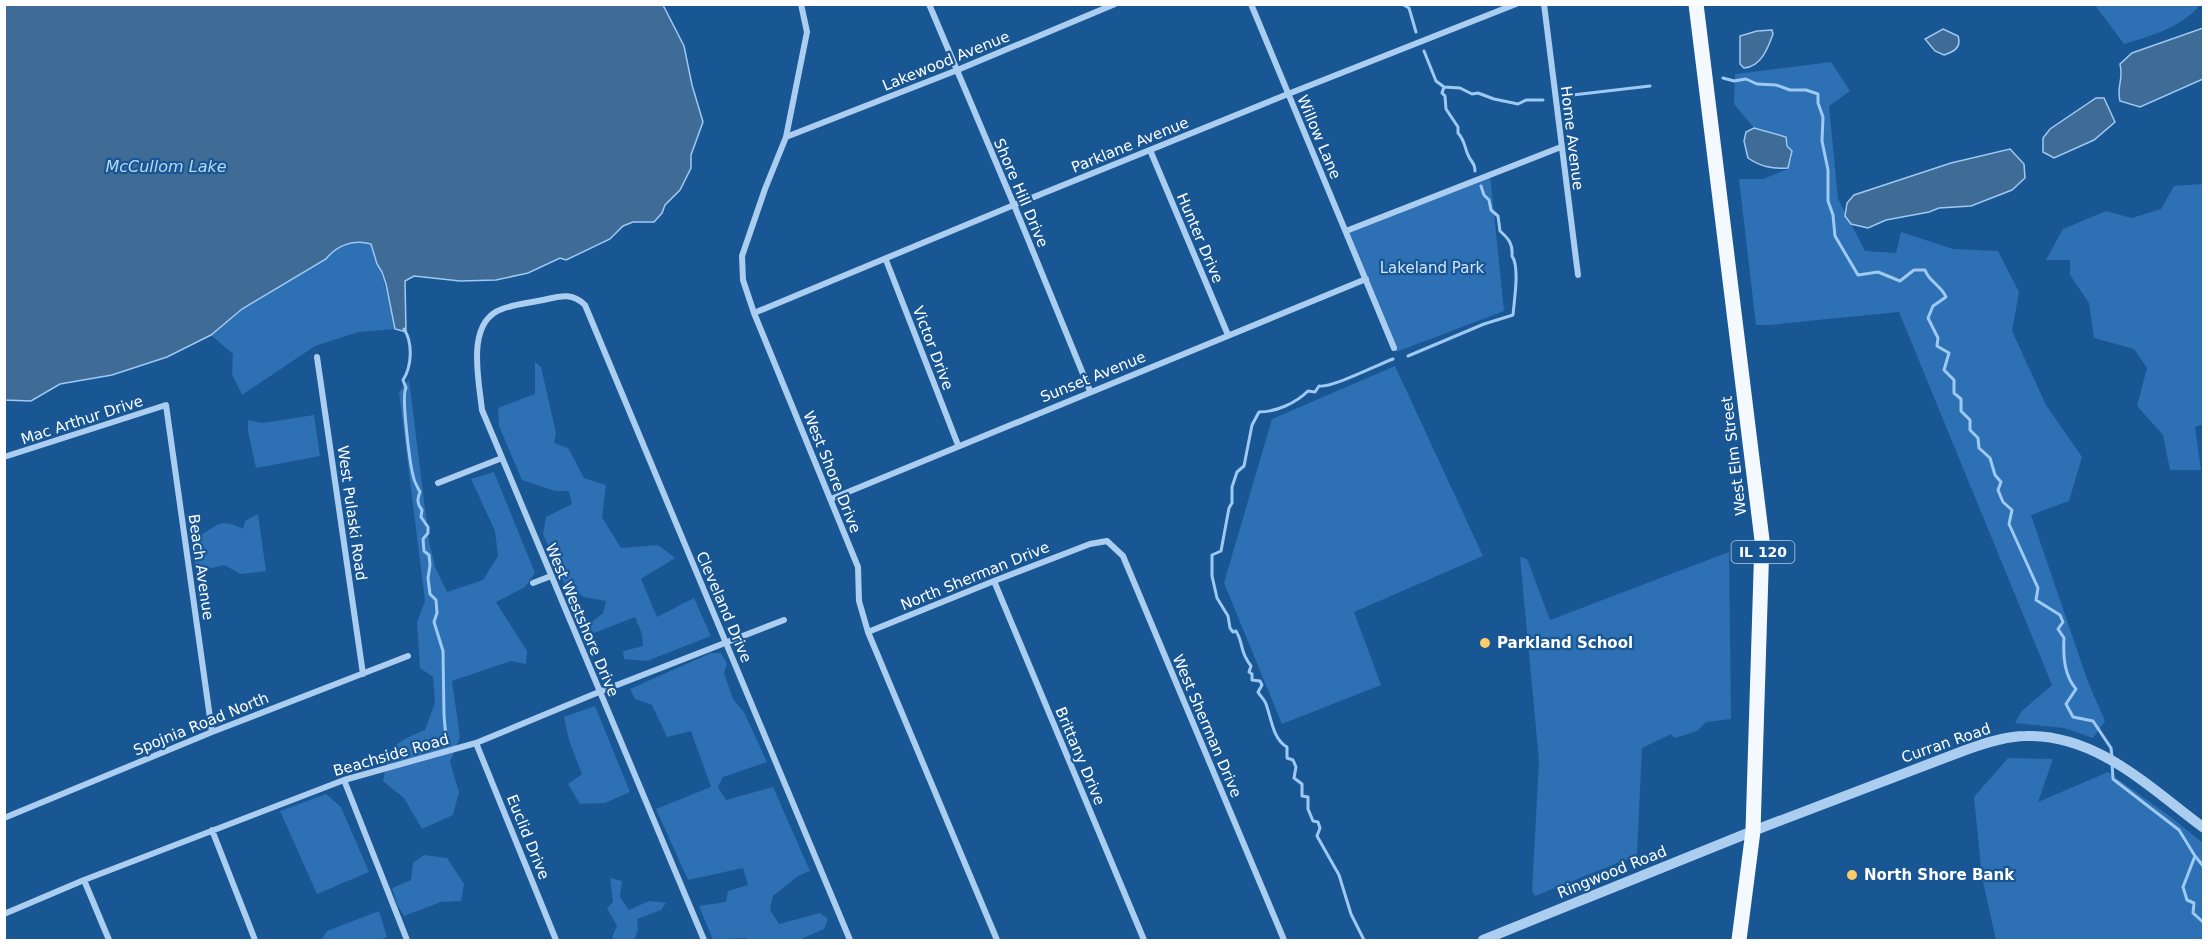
<svg xmlns="http://www.w3.org/2000/svg" width="2208" height="945" font-family="'DejaVu Sans',sans-serif">
  <style>
    .green { fill: #2d70b3 }
    .water { fill: #3f6b97; stroke: #9ec9f2; stroke-width: 1.5 }
    .lines { fill: none; stroke-linecap: round; stroke-linejoin: round }
    .stream { stroke: #9ec9f2; stroke-width: 3 }
    .minor { stroke: #abcef0; stroke-width: 6 }
    .tertiary { stroke: #abcef0; stroke-width: 10 }
    .primary { stroke: #f4f9ff; stroke-width: 15 }
    .poi-dot { fill: #ffcc6a; stroke: #195694; stroke-width: 2 }
    .labels { text-anchor: middle; dominant-baseline: central; stroke-width: 4.5; stroke-linejoin: round; paint-order: stroke }
    .shield { fill: #195694; stroke: #baccdf; stroke-width: 1.5 }
    .shield-label { font-size: 14px; font-weight: bold; fill: #fff }
    .street-label { font-size: 15px; fill: #fff; stroke: #195694 }
    .park-label { font-size: 15px; fill: #d2e7fb; stroke: #195694 }
    .poi-label { font-size: 15px; font-weight: bold; fill: #fff; stroke: #195694; text-anchor: start }
    .water-label { font-size: 16px; font-style: italic; fill: #b7d8f7; stroke: #195694 }
  </style>
  <rect width="100%" height="100%" fill="#195694"/>
  <!-- green -->
  <path class="green" d="M2095 5H2200C2182 27 2151 36 2124 44Z
    M1831 62 1850 91 1829 106 1838 199 1865 251 1896 253 1901 232 1953 249 1998 251 2019 292 2012 331 2046 405 2082 457 2069 501 2031 515 2088 682 2105 721 2093 738 2064 728 2015 723 2022 711 2052 685 1899 312 1769 325H1756L1739 179H1763L1788 169 1792 157 1785 137 1754 128 1734 104 1735 74Z
    M1490 175 1504 311 1396 352 1346 231Z
    M2203 184 2204 424 2195 427 2201 470H2170L2163 435 2137 406 2147 368 2134 349 2094 338 2089 303 2070 275V260H2046L2063 229 2106 211 2132 218 2161 209 2174 186Z
    M359 240 371 244C382 271 389 300 395 329L358 332 315 346 242 395 232 374 233 354 211 335 242 309 326 259 333 250Z
    M535 362 541 367 556 433 554 443 568 448 584 478 606 485 602 517 621 548 658 545 675 558 641 579 657 617 694 598 711 636 647 661 624 659 623 651 643 646 642 634 635 617 594 633 587 626 603 613 606 601 584 597 565 585 543 534 546 517 572 504 569 491H555L522 480 499 426 498 408 535 394Z
    M1395 366 1483 556 1354 612 1381 685 1282 724 1224 583 1272 419Z
    M409 380 429 541 435 567 447 592 483 580 498 556 495 531 471 479 494 472 535 573 525 587 496 602 527 651 526 664 511 661 452 681 460 737 450 762 459 792 453 815 422 829 404 798 383 781C390 746 393 743 425 730L435 703 433 677 420 668 417 622 425 601 399 392Z
    M314 415 320 456 256 468 248 431V420L263 423Z
    M258 514 266 571 241 574 224 565 198 571 192 555 193 538C217 530 215 515 243 529L245 521Z
    M1729 552 1731 719 1706 722 1697 731 1675 738 1671 734 1642 748 1637 855 1535 896 1532 891 1539 761 1520 557 1527 559 1550 620Z
    M711 653H721L727 664 724 673 733 699 744 712 767 762 723 777 718 787 726 800 773 787 810 871 798 876 773 896 770 910 779 924 820 913 828 919 824 929 799 940H746L747 938 713 940 699 906 726 902 728 891 748 885 743 868 688 880 656 809 711 787 691 731 667 737 652 705 635 699 630 689Z
    M595 706 630 792 605 803 580 804 568 784 582 774 569 740 564 717Z
    M2008 758 2053 759 2038 802 2108 772 2168 815 2203 843V940H1996L1982 877 1974 797Z
    M326 794 341 807 369 872 317 894 280 811Z
    M424 855 447 858 464 884 461 901 441 902 404 916 397 904 392 888 411 880 413 863Z
    M610 878 622 881 620 897 629 910 649 901 666 903 661 910 637 919 638 930 634 940H614L612 937 617 926 607 908 613 902Z
    M379 911 387 937 380 940H321L327 931Z"/>
  <!-- water -->
  <path class="water" d="M5 4 663 5 684 46 692 85 703 122 691 155V168L680 190 665 205 662 213 654 222H633L623 226 610 239 566 260 560 258 528 273 496 280 460 281 414 276 405 281 406 332 395 329 386 284 382 272 377 264 371 244C354 239 337 245 326 259L242 309 211 335 167 357 112 375 60 384 31 401 5 400Z
    M2203 28V79L2140 107 2120 101C2116 85 2124 82 2120 64L2132 53Z
    M1943 29 1958 36C1962 48 1953 52 1944 55L1935 51 1925 39Z
    M1772 30 1773 34C1768 48 1761 67 1744 68L1740 64V36L1757 31Z
    M2096 98H2104L2115 122 2094 140 2054 158 2043 152V138L2050 129Z
    M1754 128 1786 137 1787 146 1792 151 1788 168C1773 169 1761 167 1748 158L1744 141 1746 132Z
    M2010 149 2024 164 2025 178 2012 190 1971 206 1939 208 1929 212 1886 220 1868 228 1851 224 1845 216 1847 203 1854 195 1951 163Z"/>
  <g class="lines">
    <!-- stream -->
    <path class="stream" d="M1402 4 1409 8 1416 32
      M1424 51 1436 81 1444 87 1460 88 1472 94 1478 93 1494 99 1518 104 1526 100H1543
      M1723 78 1734 81 1746 79 1757 84 1776 85 1790 90H1806L1818 94V103L1823 117 1822 141 1828 170V201L1833 215 1835 236 1858 275 1878 272 1900 281 1914 270H1925C1929 282 1941 285 1946 297L1933 306 1928 318 1938 338 1937 346 1949 353 1944 370 1954 380V393L1961 399V411L1970 420V430L1978 438 1979 448 1990 458 1995 475 2001 482 1998 490 2003 502 2012 510 2009 524 2038 588 2036 600 2060 615 2063 622 2058 629 2064 638C2063 656 2064 675 2076 689L2066 704 2073 717 2093 721 2111 748 2112 757
      M1444 87 1442 93 1445 96 1446 109 1458 127V133C1466 142 1464 148 1469 157 1472 163 1475 163 1475 171
      M1564 96 1650 86
      M404 329C413 343 412 366 403 380L406 388C401 396 410 466 414 479 415 483 418 488 420 492 417 499 417 504 422 510L421 517 428 527V533L423 539 424 551 429 555 430 565 428 578 430 594 436 600 437 613 434 622 443 651 444 715 446 738
      M1408 356 1484 324 1513 315C1514 301 1520 267 1512 256 1513 244 1509 239 1500 231L1498 216 1491 210 1489 200 1484 195 1481 186
      M2112 764 2113 779 2179 830 2195 856 2183 887 2187 900 2194 903 2193 913 2204 923
      M2195 856 2204 867
      M1364 940 1351 914 1339 875 1317 836 1320 828 1318 822 1313 821 1308 809V797L1302 796V784L1294 778 1296 767 1293 760 1287 758V747C1273 740 1271 717 1266 704 1265 700 1260 696 1258 692L1262 685 1260 681 1252 680V674L1249 672 1251 666C1239 651 1244 644 1236 631L1233 632 1230 628 1228 616 1217 598 1212 576V555L1221 551 1229 508 1232 503V487L1237 472 1244 466 1252 425 1259 412C1276 412 1296 403 1308 391L1315 392 1319 386C1332 388 1377 365 1393 359"/>
    <!-- minor -->
    <path class="minor" d="M801 4 807 32 786 137 765 189 742 256 743 280 754 313 858 567 859 601 868 632 997 940
      M929 4 1014 205 1090 391
      M1251 4 1394 348
      M1544 4 1578 275
      M786 137 955 71 1115 4
      M1150 150 1228 335
      M1346 231 1561 147
      M886 260 958 445
      M754 313 1014 205 1288 94 1516 4
      M317 357 363 674
      M4 457 166 405 212 732
      M438 483 502 458
      M831 499 1366 279
      M994 581 1144 940
      M533 583 551 576
      M868 632 994 581 1090 544 1107 541 1123 556 1284 940
      M476 743 556 940
      M344 780 407 940
      M4 818 212 732 408 656
      M212 830 255 940
      M84 880 109 940
      M4 914 84 880 344 780 476 743 599 692 784 620
      M704 940 482 410C479 380 465 322 502 309 515 304 529 303 543 300 560 296 572 292 585 305L850 940"/>
    <!-- tertiary -->
    <path class="tertiary" d="M1483 940 1753 831 1963 751C1982 744 2005 736 2026 736 2097 734 2150 788 2204 828"/>
    <!-- primary -->
    <path class="primary" d="M1696 4 1762 540 1753 831 1739 940"/>
  </g>
  <!-- markers -->
  <g class="poi-dot">
    <circle cx="1485" cy="643" r="6"/>
    <circle cx="1852" cy="875" r="6"/>
  </g>
  <g class="labels">
    <!-- shield labels -->
    <rect class="shield" x="1731.5" y="541" width="63" height="22" rx="4.5"/>
    <g class="shield-label">
      <text x="1763" y="552">IL 120</text>
    </g>
    <!-- street labels -->
    <g class="street-label">
      <text transform="translate(946 61) rotate(-22)">Lakewood Avenue</text>
      <text transform="translate(1319 137) rotate(67)">Willow Lane</text>
      <text transform="translate(1572 138) rotate(83)">Home Avenue</text>
      <text transform="translate(1130 145) rotate(-22)">Parklane Avenue</text>
      <text transform="translate(1021 193) rotate(67)">Shore Hill Drive</text>
      <text transform="translate(1200 238) rotate(67)">Hunter Drive</text>
      <text transform="translate(933 348) rotate(69)">Victor Drive</text>
      <text transform="translate(1093 377) rotate(-22)">Sunset Avenue</text>
      <text transform="translate(82 420) rotate(-18)">Mac Arthur Drive</text>
      <text transform="translate(1734 456) rotate(-97)">West Elm Street</text>
      <text transform="translate(832 472) rotate(68)">West Shore Drive</text>
      <text transform="translate(352 513) rotate(82)">West Pulaski Road</text>
      <text transform="translate(201 567) rotate(82)">Beach Avenue</text>
      <text transform="translate(975 576) rotate(-22)">North Sherman Drive</text>
      <text transform="translate(724 607) rotate(67)">Cleveland Drive</text>
      <text transform="translate(582 620) rotate(67)">West Westshore Drive</text>
      <text transform="translate(201 724) rotate(-22)">Spojnia Road North</text>
      <text transform="translate(1207 726) rotate(67)">West Sherman Drive</text>
      <text transform="translate(1946 743) rotate(-19)">Curran Road</text>
      <text transform="translate(391 755) rotate(-16)">Beachside Road</text>
      <text transform="translate(1080 756) rotate(67)">Brittany Drive</text>
      <text transform="translate(528 837) rotate(68)">Euclid Drive</text>
      <text transform="translate(1612 872) rotate(-22)">Ringwood Road</text>
    </g>
    <!-- park labels -->
    <g class="park-label">
      <text x="1432" y="268">Lakeland Park</text>
    </g>
    <!-- poi labels -->
    <g class="poi-label">
      <text x="1497" y="643">Parkland School</text>
      <text x="1864" y="875">North Shore Bank</text>
    </g>
    <!-- water labels -->
    <g class="water-label">
      <text x="166" y="166">McCullom Lake</text>
    </g>
  </g>
  <!-- border -->
  <rect width="2208" height="945" fill="none" stroke="#ffffff" stroke-width="12"/>
</svg>
